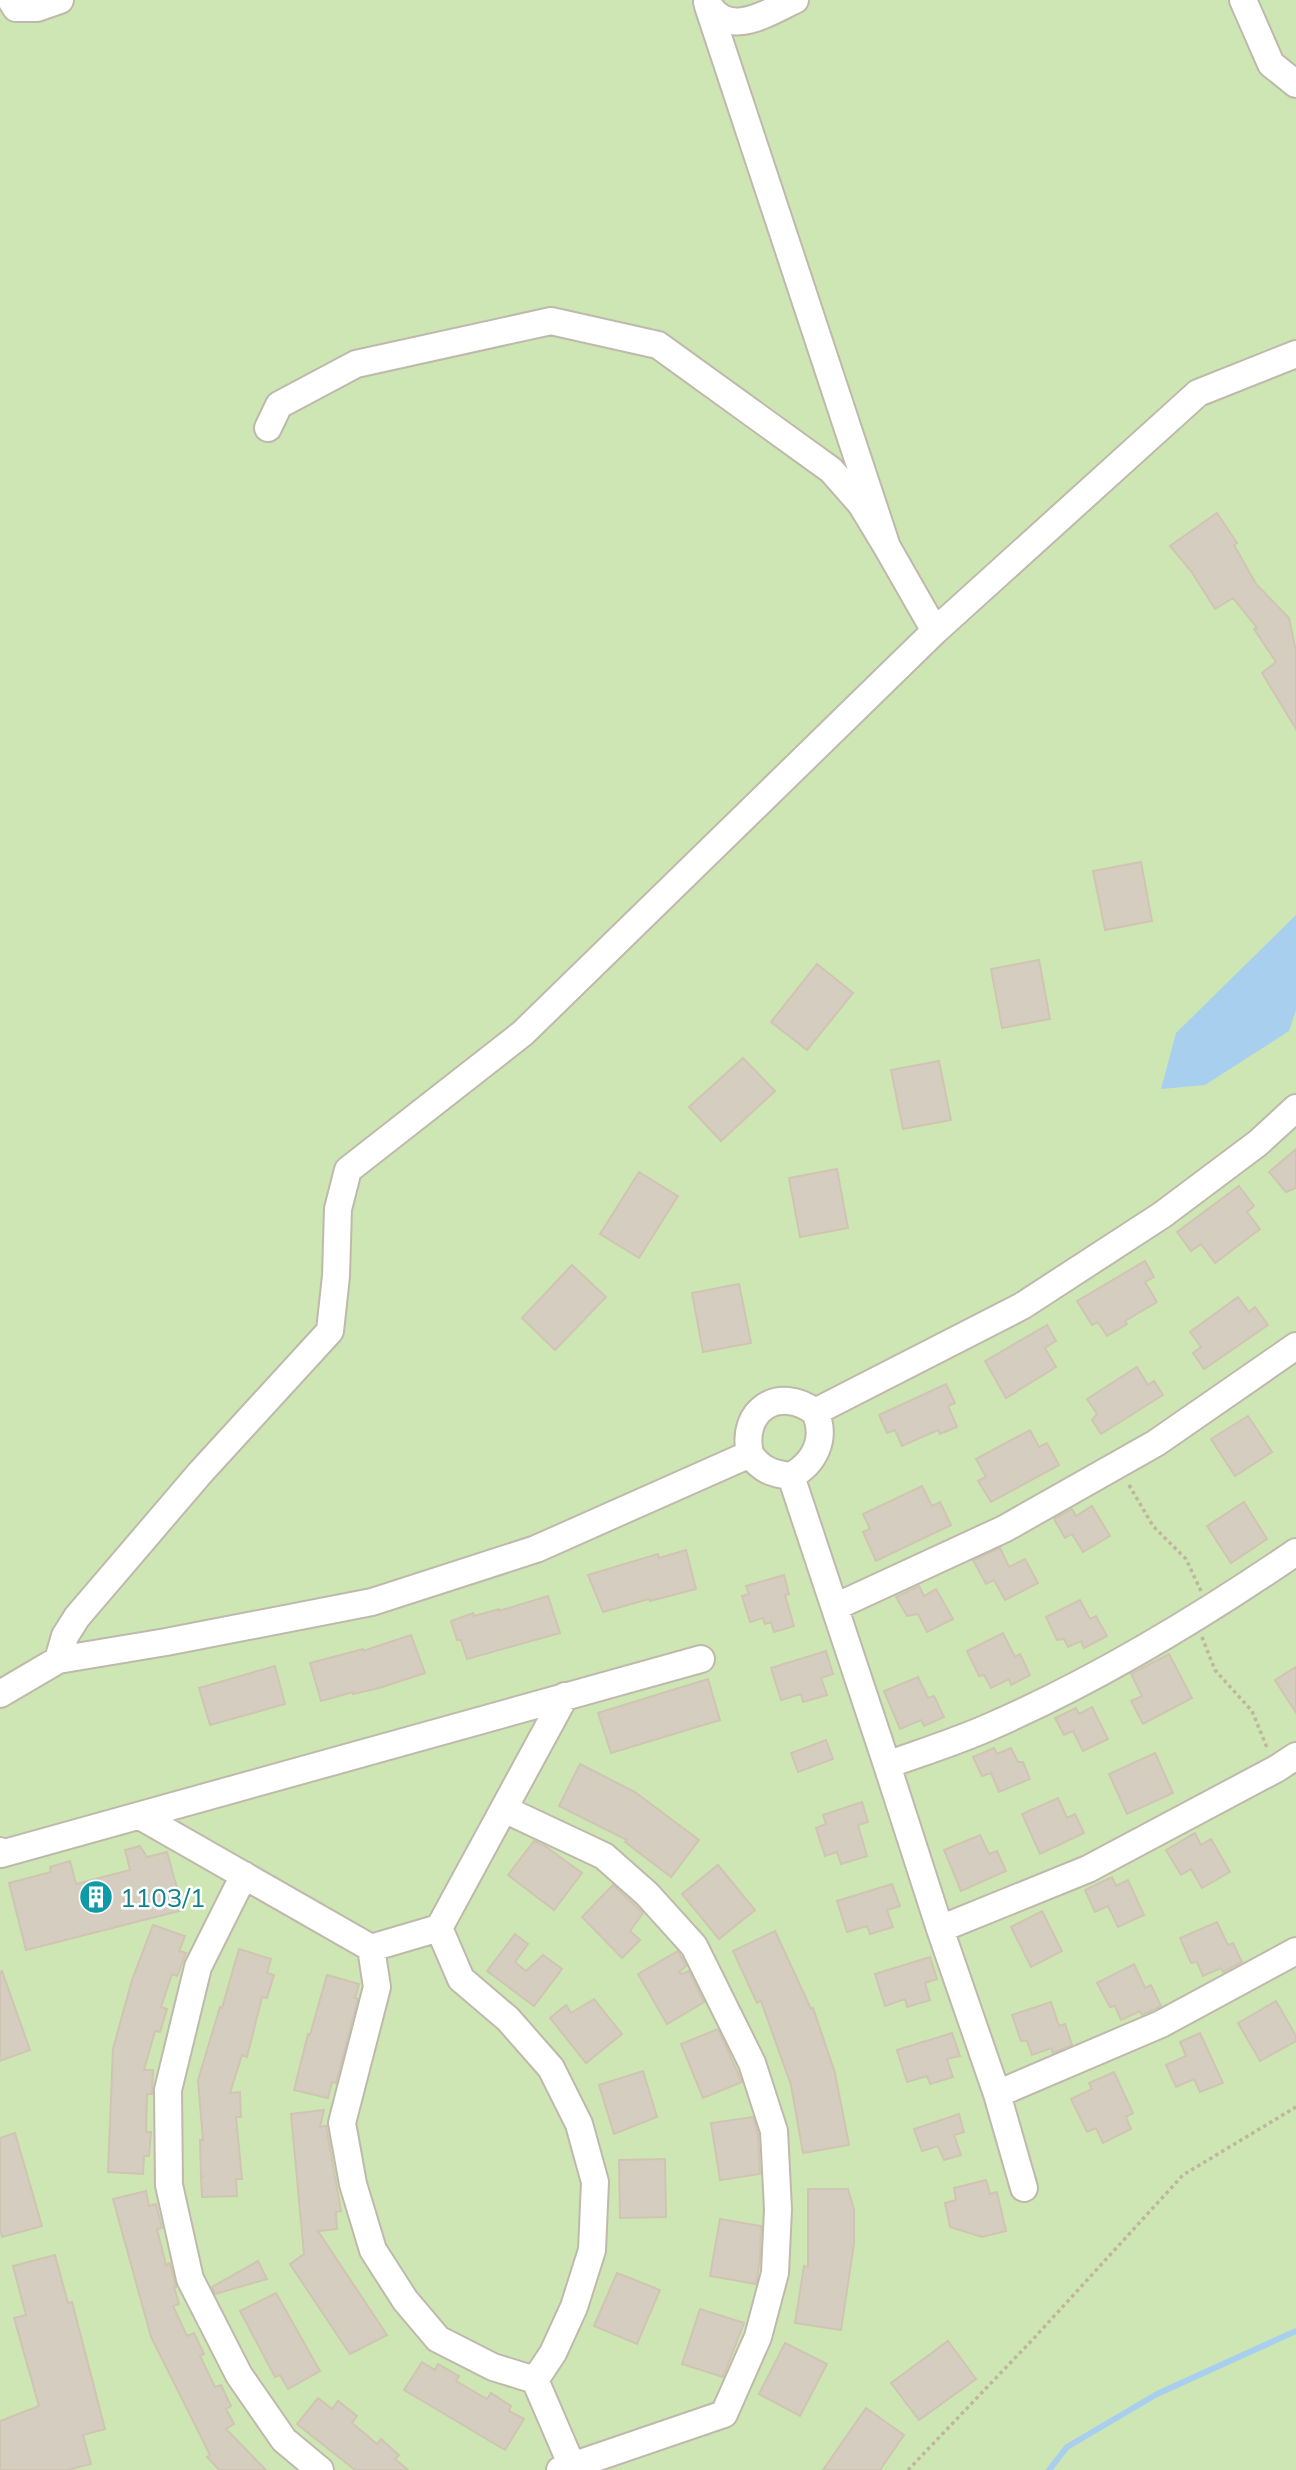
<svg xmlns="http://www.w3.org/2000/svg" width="1296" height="2470" font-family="Mulish,sans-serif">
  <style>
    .green { fill: #cee6b3 }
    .water { fill: #a8cfee }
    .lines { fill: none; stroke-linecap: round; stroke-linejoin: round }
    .stream { stroke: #a8cfee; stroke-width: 6 }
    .building { fill: #d5cdbf; stroke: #d0c5b2; stroke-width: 2 }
    .minor-casing { stroke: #bfb9ac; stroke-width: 30 }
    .path { stroke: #c0b59d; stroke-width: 3.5; stroke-dasharray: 3.5 3.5; stroke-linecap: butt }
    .minor { stroke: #fff; stroke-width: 26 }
    .labels { text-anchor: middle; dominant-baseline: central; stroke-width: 5; stroke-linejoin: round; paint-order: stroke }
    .culture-label { font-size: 26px; fill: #0d838f; stroke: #fff; text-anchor: start }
  </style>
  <rect width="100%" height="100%" fill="#f4f1e9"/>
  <!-- green -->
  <path class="green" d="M0 0H1296V2470H0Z"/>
  <!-- water -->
  <path class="water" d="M1296 915V1010L1289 1031 1205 1085 1161 1089 1176 1033Z"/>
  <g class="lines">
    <!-- stream -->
    <path class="stream" d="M1049 2470 1067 2447 1157 2394 1296 2331"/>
  </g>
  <!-- building -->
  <path class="building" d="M1217 513 1237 543 1234 545 1256 584 1289 618 1296 651V729L1262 673 1276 662 1254 629 1257 628 1233 598 1215 609 1191 571 1170 546Z
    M1141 862 1152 921 1105 930 1093 871Z
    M1039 960 1050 1019 1002 1028 991 969Z
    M817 964 853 993 807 1050 771 1022Z
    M743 1058 775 1091 721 1141 689 1107Z
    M939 1061 951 1120 903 1129 891 1070Z
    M1296 1149V1188L1286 1192 1269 1172Z
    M837 1169 848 1228 800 1237 789 1178Z
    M639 1172 678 1196 639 1258 600 1234Z
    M1239 1186 1254 1206 1247 1212 1260 1229 1215 1263 1201 1244 1191 1251 1177 1232Z
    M1145 1261 1154 1277 1145 1282 1157 1302 1125 1321 1127 1324 1107 1336 1098 1322 1092 1325 1077 1301Z
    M572 1265 606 1297 555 1350 522 1318Z
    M739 1284 751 1343 703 1352 692 1293Z
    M1238 1297 1249 1312 1255 1307 1268 1325 1204 1369 1193 1353 1201 1347 1190 1332Z
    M1047 1325 1056 1341 1045 1348 1056 1367 1006 1398 985 1361Z
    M1137 1367 1148 1385 1154 1381 1163 1395 1101 1434 1092 1420 1097 1414 1087 1399Z
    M946 1384 955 1403 948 1406 957 1427 940 1434 938 1430 902 1446 895 1430 887 1433 879 1415Z
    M1248 1416 1272 1452 1235 1476 1211 1439Z
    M1030 1430 1039 1447 1047 1443 1059 1465 991 1502 978 1481 986 1477 976 1459Z
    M922 1486 932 1506 940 1502 951 1525 876 1561 863 1532 870 1529 863 1514Z
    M1244 1502 1267 1539 1231 1563 1207 1526Z
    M1092 1506 1110 1536 1083 1552 1072 1534 1065 1538 1054 1519 1072 1509 1076 1516Z
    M1000 1548 1009 1567 1025 1559 1038 1583 1005 1600 994 1580 986 1584 973 1560Z
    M686 1550 696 1589 650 1601 649 1599 603 1612 588 1575 658 1554 659 1558Z
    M784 1575 789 1594 785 1595 794 1626 774 1632 771 1622 765 1624 763 1618 750 1622 742 1596 749 1594 746 1586Z
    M919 1586 924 1596 936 1589 953 1619 927 1632 918 1614 907 1616 896 1597Z
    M548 1596 560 1633 467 1659 461 1640H457L451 1621 473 1613 474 1616 499 1609V1611Z
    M1080 1600 1090 1619 1096 1616 1107 1636 1084 1648 1081 1641 1068 1647 1064 1639 1057 1640 1046 1617Z
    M1003 1633 1015 1657 1020 1654 1030 1675 1011 1685 1009 1679 991 1688 984 1675 979 1676 967 1651Z
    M411 1635 425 1673 379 1688 353 1694V1692L321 1701 310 1663 363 1649V1651Z
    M826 1651 833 1674 821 1678 827 1695 803 1702 801 1694 781 1700 771 1668Z
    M1169 1654 1192 1698 1143 1724 1131 1701 1142 1696 1131 1674Z
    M275 1666 285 1704 210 1725 199 1688Z
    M1296 1667V1713L1275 1680Z
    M918 1677 928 1698 934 1696 944 1717 924 1726 921 1720 900 1729 884 1691Z
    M708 1679 720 1720 611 1753 598 1713Z
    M1092 1707 1108 1739 1083 1751 1073 1731 1064 1735 1055 1718 1076 1708 1079 1714Z
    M826 1740 833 1759 798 1772 791 1753Z
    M994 1748 997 1754 1011 1748 1018 1762H1023L1030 1779 999 1792 991 1773 982 1776 973 1757Z
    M1155 1753 1173 1793 1127 1814 1109 1774Z
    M580 1764 635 1792 699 1840 671 1877 625 1842 627 1840 559 1806Z
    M1058 1798 1067 1818 1075 1814 1084 1833 1040 1854 1022 1814Z
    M862 1802 868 1822 858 1825 867 1856 841 1864 837 1852 825 1856 816 1828 826 1824 823 1815Z
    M1195 1833 1201 1845 1211 1839 1230 1872 1202 1888 1191 1869 1181 1875 1166 1850Z
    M980 1835 989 1854 997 1851 1006 1871 961 1891 944 1850Z
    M534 1841 545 1846 582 1873 554 1910 508 1875Z
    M140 1846 147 1857 167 1852 183 1910 26 1950 9 1883 51 1872 50 1867 70 1861 76 1884 130 1870 125 1850Z
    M718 1865 755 1910 719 1939 682 1894Z
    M1112 1877 1116 1886 1128 1880 1144 1915 1118 1927 1108 1906 1095 1912 1085 1890Z
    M892 1884 900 1906 887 1910 893 1927 870 1934 867 1926 847 1932 837 1901Z
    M613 1885 643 1913 630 1931 640 1940 622 1958 582 1917Z
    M1042 1911 1062 1951 1031 1967 1011 1927Z
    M1217 1922 1228 1945 1233 1943 1242 1962 1223 1972 1221 1968 1203 1976 1197 1962 1191 1963 1180 1938Z
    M153 1925 185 1936 179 1951 186 1953 177 1976 172 1974 161 2007 167 2009 160 2032 155 2031 144 2070H153L152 2094H147L146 2132H151L149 2156H144L143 2174 108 2172 113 2049 132 1980Z
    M775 1931 811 2009 813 2008 835 2073 849 2145 803 2153 791 2085 761 2001 757 2003 733 1951Z
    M515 1934 528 1944 515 1962 526 1971 543 1955 562 1969 534 2006 487 1971Z
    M239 1949 271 1959 267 1973 274 1975 267 1998 262 1997 247 2057 242 2055 230 2093 240 2092 241 2117H236L242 2179H236L237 2196 202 2197 201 2177 204 2176H201L200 2140H203L198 2080 220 2007 222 2008Z
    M678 1951 686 1966 679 1972 681 1974 689 1971 704 2002 667 2024 638 1974Z
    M930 1957 937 1979 925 1983 930 2000 907 2007 905 1999 885 2006 875 1974Z
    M1134 1964 1145 1988 1151 1985 1161 2006 1142 2015 1140 2011 1121 2020 1115 2006 1110 2007 1097 1983Z
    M2 1971 30 2050 0 2061V1972Z
    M327 1975 359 1984 355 1998 358 1999 336 2083 332 2082 328 2098 294 2090 308 2034 310 2035Z
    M594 1999 622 2034 586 2063 550 2018 566 2005 571 2013Z
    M1276 2001 1296 2036V2041L1260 2061 1238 2023Z
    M1051 2002 1059 2026 1065 2024 1072 2045 1053 2053 1051 2048 1032 2055 1027 2041H1021L1012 2015Z
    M718 2029 742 2082 703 2098 681 2044Z
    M952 2033 960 2056 947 2059 953 2077 930 2084 927 2076 907 2082 897 2050Z
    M1200 2033 1223 2083 1200 2092 1194 2079 1176 2087 1166 2065 1186 2056 1180 2042Z
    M643 2071 657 2117 614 2134 599 2085Z
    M1114 2072 1133 2113 1126 2117 1131 2129 1103 2143 1096 2128 1087 2132 1071 2099 1092 2089 1089 2083Z
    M324 2110 320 2127 326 2126 341 2211 336 2212 337 2229 318 2231 387 2335 350 2354 290 2264 304 2254 291 2114Z
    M959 2114 964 2132 954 2135 961 2155 944 2160 938 2146 922 2151 914 2129Z
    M753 2117 758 2134 760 2174 720 2180 711 2123Z
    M15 2133 42 2226 2 2237 0 2229V2138Z
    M665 2159 666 2217 620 2218 619 2160Z
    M986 2180 990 2194 997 2192 1006 2231 982 2237 950 2227 945 2203 956 2200 954 2188Z
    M808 2189H848L854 2210V2244L841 2330 795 2323 804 2266 808 2267Z
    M146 2191 149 2206 156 2204 162 2228 157 2229 166 2265 170 2263 176 2287H174L179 2304 173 2306 187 2336 194 2333 204 2354 200 2356 215 2387 221 2385 231 2406 226 2409 234 2424 226 2429 266 2470H219L207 2457 210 2455 151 2337 113 2199Z
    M720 2219 761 2226 760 2260 756 2284 710 2276Z
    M55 2255 68 2303 72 2302 105 2429 83 2435 91 2464 67 2470H0V2421L39 2406 14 2318 26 2315 13 2266Z
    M258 2261 267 2279 215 2294 212 2287Z
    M617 2273 660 2290 637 2344 594 2326Z
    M276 2293 320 2371 288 2389 280 2375 275 2377 240 2311Z
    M700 2309 744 2323 723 2377 682 2364Z
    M948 2341 976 2379 919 2420 891 2383Z
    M785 2343 827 2364 800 2416 759 2394Z
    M422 2362 435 2370 438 2364 459 2376 456 2381 487 2399 491 2393 511 2406 509 2411 524 2419 505 2450 404 2390Z
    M318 2398 332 2409 338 2401 357 2416 352 2423 377 2444 381 2439 399 2455 395 2459 408 2470H355L297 2424Z
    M866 2408 904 2435 880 2470H823Z"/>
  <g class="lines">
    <!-- minor casing -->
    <g class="minor-casing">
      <path id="minor" d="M11 0 16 8H37L60 0
        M1243 0 1271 64 1296 84
        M707 2C727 40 767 13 795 0
        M708 6 887 547 935 631
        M268 428 279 405 356 364 551 321 658 345 831 470 861 504 887 547
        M750 1454C740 1410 779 1385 815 1412L1022 1306 1162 1215 1258 1143 1296 1108
        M791 1476 887 1765C920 1753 955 1742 987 1728 1096 1681 1198 1619 1296 1552
        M835 1607 1004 1529 1156 1443 1296 1346
        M58 1660 65 1636 77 1617 200 1473 330 1331 336 1276 338 1209 348 1170 523 1033 935 631 1198 393 1296 354
        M0 1694 58 1660 166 1642 372 1602 536 1549 750 1454C761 1470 773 1474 791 1476 815 1463 827 1438 815 1412
        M887 1765 940 1929 1088 1869 1276 1769 1296 1756
        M504 1809 604 1856 647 1894 694 1946 752 2063 774 2131 778 2209 775 2273 758 2337 724 2414 560 2470
        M140 1816 371 1948 439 1928 565 1696
        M0 1851 1 1854 701 1659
        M244 1875 198 1967 168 2090 169 2185 190 2279 239 2375 284 2440 320 2470
        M439 1928 461 1979 508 2019 551 2068 579 2124 595 2182 592 2250 574 2307 553 2353 535 2380
        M940 1929 997 2094 1161 2024 1296 1951
        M371 1948 377 1987 342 2123 353 2184 373 2250 405 2300 438 2339 493 2367 535 2380 572 2466
        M997 2094 1024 2188"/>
    </g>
    <!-- path -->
    <path class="path" d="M1129 1485 1153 1526 1186 1559 1201 1591
      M1202 1637 1215 1670 1252 1711 1268 1750
      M908 2470 1036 2336 1183 2175 1296 2107"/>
    <!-- minor -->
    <use href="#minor" class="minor"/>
  </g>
  <!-- icons -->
  <defs>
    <g id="building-disc" transform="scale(1.75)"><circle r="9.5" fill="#0f9aa8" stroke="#fff"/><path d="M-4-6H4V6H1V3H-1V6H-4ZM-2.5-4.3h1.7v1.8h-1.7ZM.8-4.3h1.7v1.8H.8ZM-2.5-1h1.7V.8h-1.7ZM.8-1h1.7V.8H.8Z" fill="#fff"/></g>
  </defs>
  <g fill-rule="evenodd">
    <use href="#building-disc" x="96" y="1897"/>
  </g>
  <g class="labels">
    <!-- culture labels -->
    <g class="culture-label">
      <text x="120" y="1897">1103/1</text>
    </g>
  </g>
</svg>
